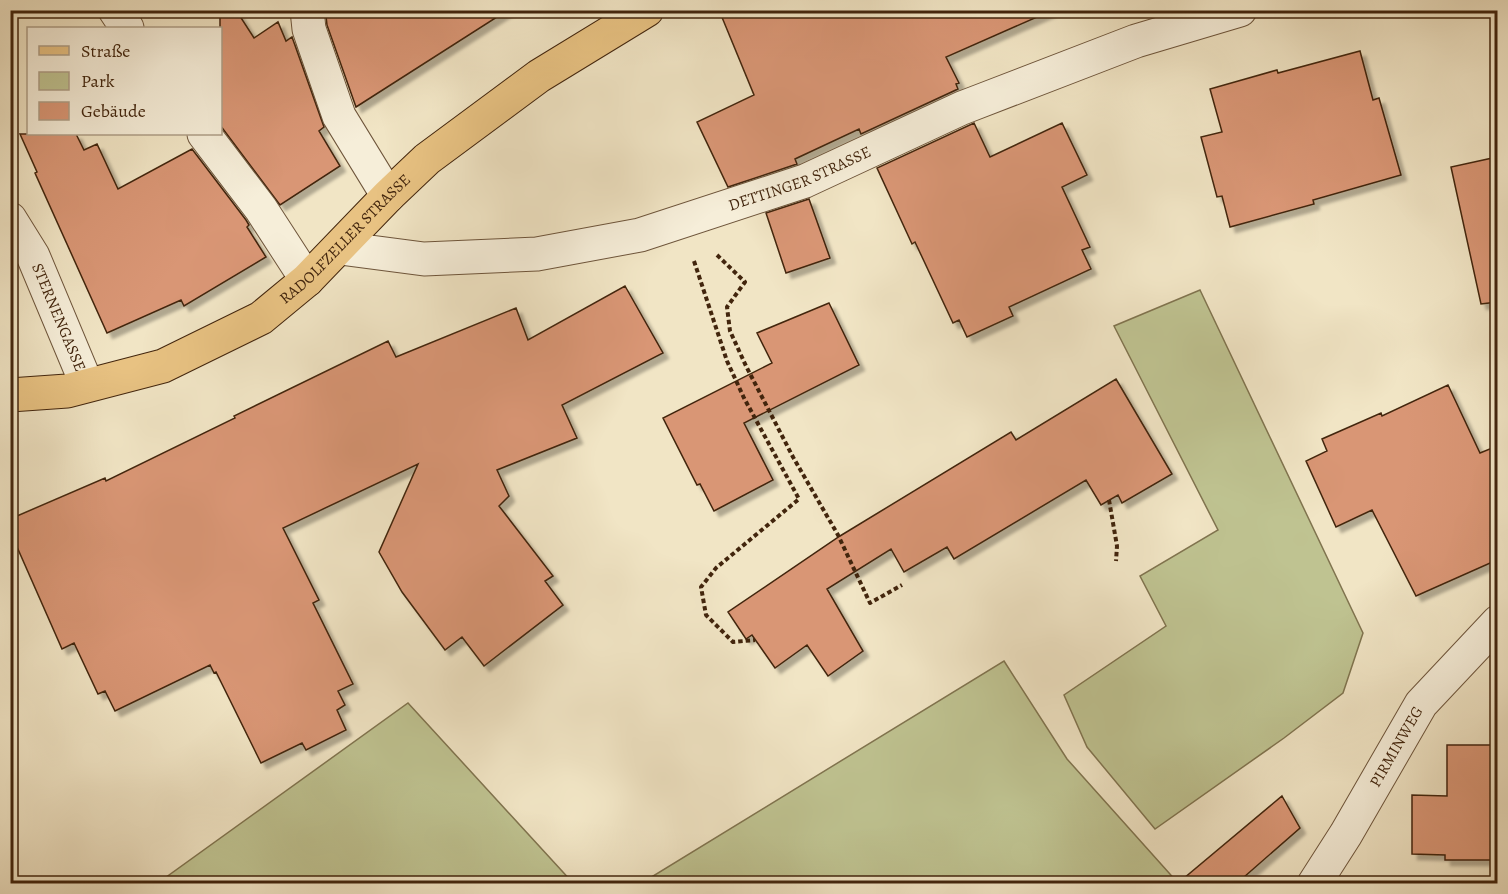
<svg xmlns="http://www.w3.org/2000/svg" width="1508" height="894" font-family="Alegreya,serif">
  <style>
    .green { fill: #bfc391; stroke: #80744f; stroke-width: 1.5 }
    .building { fill: #d99675; stroke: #42250d; stroke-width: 1.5; filter: url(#shadow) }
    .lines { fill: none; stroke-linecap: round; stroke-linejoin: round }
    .minor-casing { stroke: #6e553b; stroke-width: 35 }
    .major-casing { stroke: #42250d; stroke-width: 35 }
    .path { stroke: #42250d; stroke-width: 4; stroke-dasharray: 4.5 3; stroke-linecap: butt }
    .minor { stroke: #f6eed9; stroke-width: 33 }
    .major { stroke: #e8c282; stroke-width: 33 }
    .labels { text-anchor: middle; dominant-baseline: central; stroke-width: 4.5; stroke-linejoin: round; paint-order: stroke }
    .street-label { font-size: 16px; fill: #42250d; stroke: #f6eed9 }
  </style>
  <defs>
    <filter id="shadow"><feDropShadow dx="5.5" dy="5.5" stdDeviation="1.5" flood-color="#0004"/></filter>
  </defs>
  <rect width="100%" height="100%" fill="#f1e5c5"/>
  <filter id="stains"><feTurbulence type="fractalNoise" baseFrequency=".00333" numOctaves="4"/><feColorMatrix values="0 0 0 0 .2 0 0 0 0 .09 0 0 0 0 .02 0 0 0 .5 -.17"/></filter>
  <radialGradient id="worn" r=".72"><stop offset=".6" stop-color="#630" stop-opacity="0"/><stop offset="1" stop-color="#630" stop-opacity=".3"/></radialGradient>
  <!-- green -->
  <path class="green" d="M1200 290 1363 633 1343 693 1284 738 1155 829 1087 747 1064 695 1166 626 1140 576 1218 530 1114 326Z
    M1004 661 1067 759 1178 883 640 884Z
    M408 703 573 883H158Z"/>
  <!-- building -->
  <path class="building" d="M220 10H236L254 38 278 22 286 41 292 37 324 127 319 131 340 166 280 205 220 125Z
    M334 10H508L356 107 327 25 326 16Z
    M719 10H1053L946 57 959 83 956 84 958 89 861 134 859 129 795 159 797 164 728 187 697 122 754 95Z
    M1360 51 1373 100 1379 98 1401 175 1313 200 1314 204 1230 227 1222 196 1217 197 1201 137 1222 132 1210 89 1277 70 1278 73Z
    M974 123 990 157 1062 123 1087 175 1062 187 1090 247 1082 250 1091 269 1009 307 1013 316 967 337 959 320 953 323 915 242 912 244 877 168Z
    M20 134H76L84 150 97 144 118 189 192 149 246 220 249 225 247 227 266 257 184 306 181 300 107 333 35 173 37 172Z
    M1497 157V302L1481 304 1451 167Z
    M809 199 830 258 786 273 766 213Z
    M625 286 663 353 562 405 577 438 497 470 509 496 499 506 553 576 545 581 563 605 484 666 462 637 445 650 402 592 379 552 418 464 283 528 319 600 313 603 353 684 338 691 345 705 337 710 346 730 306 750 302 743 261 763 216 672 214 673 210 665 115 711 105 691 98 694 74 643 62 649 10 531V519L105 478 106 481 235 418 234 416 388 341 396 357 516 308 528 340Z
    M829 303 859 365 744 423 773 480 714 511 700 484 697 485 663 418 772 363 757 333Z
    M1116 379 1172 474 1122 503 1118 495 1101 505 1086 480 954 559 947 547 904 572 891 549 827 589 863 651 828 676 807 645 775 668 752 635 746 639 728 612 840 536 1011 432 1016 440Z
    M1448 385 1480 453 1497 446V560L1416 596 1372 510 1336 527 1306 461 1327 451 1322 439 1381 413 1382 416Z
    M1447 745H1497V860H1445V855L1412 854V795L1447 796Z
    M1282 796 1300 828 1236 884H1177Z"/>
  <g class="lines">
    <!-- minor casing -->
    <g class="minor-casing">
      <g id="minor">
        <path d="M115 10 127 28"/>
        <path d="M307 10 309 29 339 116 388 196"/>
        <path d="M204 134 261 209 307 280"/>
        <path id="s1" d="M10 219 33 256 87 385"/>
        <path id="s2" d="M340 248 424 259 537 254 640 235 805 181 962 108 1136 41 1240 10"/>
        <path id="s3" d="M1314 884 1346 834 1421 704 1498 622"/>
      </g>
    </g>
    <!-- major casing -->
    <g class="major-casing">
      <g id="major">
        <path id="s4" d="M10 395 67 391 163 366 261 318 307 280 388 196 427 159 539 76 647 10"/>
      </g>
    </g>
    <!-- path -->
    <path class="path" d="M1476 10 1498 16
      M717 255 745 282 727 307 730 331 746 366 793 457 838 535 870 603 902 585
      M694 261 727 361 744 398 799 499 716 568 701 587 706 615 733 642 755 640
      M1109 500 1117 546 1116 561"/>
    <!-- minor -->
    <use href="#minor" class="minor"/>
    <!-- major -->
    <use href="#major" class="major"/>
  </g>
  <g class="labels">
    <!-- street labels -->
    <g class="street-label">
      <text stroke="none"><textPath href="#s2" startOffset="472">DETTINGER STRASSE</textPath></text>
      <text stroke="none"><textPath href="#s4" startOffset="381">RADOLFZELLER STRASSE</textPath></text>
      <text stroke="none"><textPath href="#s1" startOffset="110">STERNENGASSE</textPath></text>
      <text stroke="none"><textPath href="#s3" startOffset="160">PIRMINWEG</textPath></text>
    </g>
  </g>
  <!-- margin -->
  <rect width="1508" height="894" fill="none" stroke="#f1e5c5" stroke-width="36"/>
  <rect x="12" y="12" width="1484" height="870" fill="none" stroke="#42250d" stroke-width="3"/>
  <rect x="18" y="18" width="1472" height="858" fill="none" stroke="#42250d" stroke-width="1.5"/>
  <!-- legend -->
  <rect x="27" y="27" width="195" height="108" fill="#f6eed9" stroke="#ae9e87" stroke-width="1.5"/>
  <rect x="39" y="46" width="30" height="9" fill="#e8c282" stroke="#ae9e87" stroke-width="1.5"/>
  <text x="81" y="57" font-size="18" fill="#42250d">Straße</text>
  <rect x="39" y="72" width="30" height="18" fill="#bfc391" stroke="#ae9e87" stroke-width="1.5"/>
  <text x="81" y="87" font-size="18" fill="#42250d">Park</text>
  <rect x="39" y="102" width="30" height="18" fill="#d99675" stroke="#ae9e87" stroke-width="1.5"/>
  <text x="81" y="117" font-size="18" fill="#42250d">Gebäude</text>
  <rect width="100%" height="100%" filter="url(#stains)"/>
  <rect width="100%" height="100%" fill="url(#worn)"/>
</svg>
